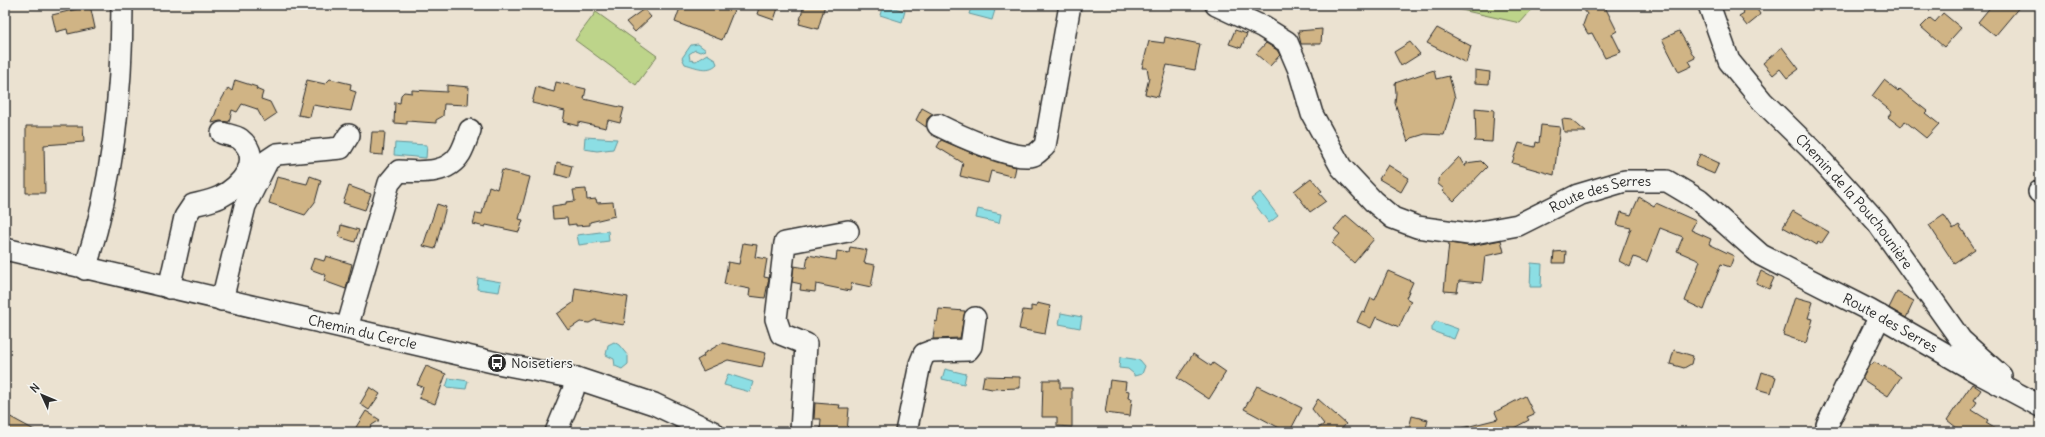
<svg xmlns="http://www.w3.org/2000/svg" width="2045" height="437" font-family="Delius,sans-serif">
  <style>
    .green { fill: #bdd48a; stroke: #74805a }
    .water { fill: #8cdee4; stroke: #65969a }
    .building { fill: #d0b485; stroke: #2b2b2b }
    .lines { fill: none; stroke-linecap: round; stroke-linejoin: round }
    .minor-casing { stroke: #2b2b2b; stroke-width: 24 }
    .minor { stroke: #f6f6f2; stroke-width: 21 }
    .labels { text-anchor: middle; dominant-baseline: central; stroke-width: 3; stroke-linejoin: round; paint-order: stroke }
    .street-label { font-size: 14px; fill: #2b2b2b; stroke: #f6f6f2 }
    .poi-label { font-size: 14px; fill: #2b2b2b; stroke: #f6f6f2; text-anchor: start }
  </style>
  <rect width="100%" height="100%" fill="#ebe2d1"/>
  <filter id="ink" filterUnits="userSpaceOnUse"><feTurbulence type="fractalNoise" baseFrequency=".025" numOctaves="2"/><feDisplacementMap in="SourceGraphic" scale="8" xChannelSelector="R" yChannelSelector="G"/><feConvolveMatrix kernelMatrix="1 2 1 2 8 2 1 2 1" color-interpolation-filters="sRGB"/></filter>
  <g filter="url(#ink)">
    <!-- green -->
    <path class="green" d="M1439 5H1536L1520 23Z
      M596 12 657 56 636 85 575 40Z"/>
    <!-- water -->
    <path class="water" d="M883 5 905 11 902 22 880 15Z
      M972 5 995 10 992 20 969 14Z
      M698 44 706 50 700 52 695 50 689 54 690 60 696 61 707 54 715 59 717 64C708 73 696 67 685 64L682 58 691 45Z
      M585 137 617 139 613 149 597 151 584 149Z
      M395 143 427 145 426 158 394 155Z
      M1260 192 1278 216 1269 223 1251 199Z
      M978 209 1001 214 999 223 976 218Z
      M608 231 609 241 579 245 577 235Z
      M1531 263 1542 264 1541 287H1530Z
      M478 278 501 282 499 292 477 289Z
      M1061 313 1082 317 1080 328 1059 324Z
      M1436 321 1458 329 1454 339 1432 331V327Z
      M614 342 619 345 628 356V364L622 369 615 366 614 359 606 355 608 345Z
      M1120 357 1140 360 1145 366 1142 374 1134 376V374L1128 369 1119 368Z
      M945 369 966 374 964 384 942 379Z
      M728 374 753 382 750 392 724 385Z
      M449 378 468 381 466 389 446 387Z"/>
    <!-- building -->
    <path class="building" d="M84 5H90L95 28 68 34 67 29 56 32 52 15 77 9V7Z
      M681 5H736L722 40 675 22Z
      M760 5H779L774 20 757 14Z
      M804 5H825L818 29 799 24Z
      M1580 5H1604L1617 31 1612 34 1621 52 1605 58 1592 33 1588 34 1583 25 1587 14Z
      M1754 5 1760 14 1757 18 1747 26 1739 16 1744 13 1738 6Z
      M1992 5H2021L1995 36 1978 22Z
      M644 9 651 17 635 32 626 22Z
      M1943 13 1961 28 1944 47 1921 27 1930 18 1935 22Z
      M1437 28 1471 46 1466 63 1427 43Z
      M1322 29 1321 44H1301L1298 31Z
      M1235 30 1247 34 1241 48 1229 44Z
      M1679 31 1695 58 1689 61 1692 66 1679 72 1662 39Z
      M1165 37 1200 44 1195 70 1167 65 1158 97 1145 94 1149 78 1147 68H1142L1149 41 1164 43Z
      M1410 42 1420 54 1401 66 1394 52Z
      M1266 43 1277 50 1280 55 1270 66 1256 54Z
      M1782 47 1799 69 1787 78 1780 69 1773 75 1763 63Z
      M1434 70 1436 79 1449 76 1455 98 1444 135 1425 134 1412 138 1408 142 1395 103 1396 93 1395 83Z
      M1475 70 1490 72 1489 84 1475 83Z
      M330 79 351 84 350 90 356 92 351 111 313 105 310 117 298 115 307 80 325 84Z
      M235 80 257 87 256 89 263 92 261 99 270 102 276 114 264 122 257 109 242 104 237 112 232 110 229 122 220 121 212 123 218 106 228 88 232 91Z
      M1884 80 1898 91 1900 89 1908 96 1927 111 1925 113 1939 124 1926 138 1905 121 1901 127 1888 117 1892 112 1872 96Z
      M556 82 586 89 584 99 624 108 620 123 608 120 606 128 578 122V126L563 122 565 111 532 103 536 87 554 92Z
      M447 85 469 87 468 105 444 104 443 116 436 120V123L407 121V124L394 123 395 102 400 103 401 95 404 92 412 93V90L447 92Z
      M922 108 933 114 927 119 926 127 916 120Z
      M1475 108 1494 110 1492 142 1474 141 1476 139Z
      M1562 119 1572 120 1586 132H1564Z
      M1541 125 1560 127 1554 175 1512 163 1519 143 1535 147 1536 142 1539 143Z
      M26 126H83L84 142 44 145 45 193H26Z
      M372 132H385L383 155 370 154Z
      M941 140 979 156 1016 167 1014 177 991 171 988 183 960 176 963 163 937 147Z
      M1700 154 1719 163 1714 174 1695 166Z
      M1459 157 1465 167 1466 163 1481 161 1487 167 1454 201 1443 191 1444 189 1438 184V179Z
      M557 162 572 166 569 178 555 174Z
      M1388 165 1409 178 1401 192 1379 179Z
      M502 170 530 177 519 219 523 220 519 232 486 225 485 227 473 224 476 213 482 214 489 186 497 189Z
      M310 176 321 180 315 202 305 215 269 203 277 177 307 184Z
      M1311 178 1322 191 1319 193 1326 201 1310 212 1294 191Z
      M349 186 371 194 365 210 343 203Z
      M586 189 587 200 596 199 597 203 613 202 615 216 590 222V225L576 226V224L568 225 567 218 553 219 552 206 566 204V202L575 201 573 190Z
      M1639 197 1654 206 1656 203 1696 221 1691 230 1711 239 1709 244 1734 256 1730 267 1721 264 1704 310 1685 301 1700 261 1677 251 1683 237 1660 228 1647 262 1634 257 1630 267 1619 261 1631 228 1617 225 1621 212 1631 215Z
      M437 204 446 207 435 249 423 246Z
      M1793 211 1829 232 1821 244 1818 242 1817 245 1807 239 1806 240 1783 227Z
      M1346 215 1374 239 1354 263 1332 243 1340 234 1334 229Z
      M1944 215 1953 229 1959 225 1975 249 1954 263 1929 225Z
      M341 225 359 230 355 242 339 237Z
      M1501 240 1504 252 1485 256 1482 283 1459 281 1457 292 1444 291 1449 243 1471 246Z
      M743 243 757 245 755 257 767 259 764 277 769 278 765 298 749 296 750 289 724 284 728 262 739 264Z
      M850 247 867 250 864 263 875 265 871 287 852 283 850 291 816 284 815 292 800 290 801 284 792 282 794 266 806 268 808 255 836 260 837 251 849 253Z
      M1566 251 1565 263H1553L1554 252Z
      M326 256 352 264 346 289 324 281 326 275 310 269 314 258 324 261Z
      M1388 271 1413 282 1406 298 1411 301 1399 327 1376 317 1371 328 1357 322 1362 311 1365 312 1371 298 1375 300Z
      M1761 271 1774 278 1769 289 1756 283Z
      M575 288 628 297 624 325 595 320 589 323 580 322 568 330 557 314 573 303Z
      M1897 292 1914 301 1906 318 1889 308Z
      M1795 297 1813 302 1808 318 1813 319 1806 343 1783 335Z
      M1037 303 1050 306 1045 334 1019 329 1023 310 1031 311V306L1036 307Z
      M939 309 965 311 960 338 933 339 935 321 937 322Z
      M722 343 766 353 762 367 728 360 703 371 697 360 704 356 703 354Z
      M1674 350 1693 356 1691 364 1684 368 1670 364Z
      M1193 354 1211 366 1213 363 1226 372 1209 399 1177 378Z
      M1874 362 1883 367 1884 365 1901 377 1888 396 1862 379 1870 364 1872 365Z
      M426 366 446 374 435 404 419 398 423 387 417 385Z
      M1762 372 1776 377 1771 393 1757 389Z
      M984 376 1020 377V388L992 389 982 387Z
      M1043 380H1060V388H1072V427L1057 426V417H1042Z
      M1110 380 1126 382 1125 390 1129 391 1128 398 1132 399 1130 416 1105 413Z
      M1972 384 1981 390 1974 400 1977 402 1972 410 1988 420 1986 423 2001 432H1962L1947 420Z
      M1257 386 1302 408 1290 431H1285L1244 409Z
      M370 387 380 394 369 410 360 404Z
      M1525 396 1534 414 1527 417 1529 420 1512 429H1506L1499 432H1462V428L1498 419 1495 412Z
      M1318 399 1346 424 1339 432H1314L1324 424 1312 409Z
      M815 403 840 405 839 408H849L847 432H820L821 419H814Z
      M366 411 380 420 372 425 368 432H353Z
      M5 414 38 432H5Z
      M1412 416 1428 420 1425 432H1408Z"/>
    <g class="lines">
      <!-- minor casing -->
      <g class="minor-casing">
        <g id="minor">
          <path id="s1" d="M1216 5 1263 27 1287 42 1299 70 1312 114 1341 167 1373 201 1393 218 1417 227 1469 234 1518 225 1578 195 1625 181H1667L1699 200 1761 255 1869 310 1982 375 2040 406"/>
          <path id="s2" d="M1709 5 1729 61 1762 101 1811 149 1878 223 1961 340 2001 376"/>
          <path d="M938 125C958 135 1008 158 1029 156 1036 156 1040 150 1045 146L1070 5"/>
          <path d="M2039 192 2040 191"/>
          <path id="s3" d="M5 249 497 363 576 378 654 404 713 432"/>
          <path d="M85 269C113 184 122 94 122 5"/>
          <path d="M169 288 185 217 193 205C201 203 212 201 220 197 241 187 265 159 240 139 236 136 228 135 222 133"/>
          <path d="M222 300 245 206 268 160 277 154 341 148 349 135"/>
          <path d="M347 328 389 183 399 171C421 172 447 175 460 154 464 147 467 138 470 130"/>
          <path d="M1827 425 1880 316"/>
          <path d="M556 432 573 391 576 378"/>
          <path d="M801 432 806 344 781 334 776 319 785 243 848 231"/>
          <path d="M906 432 920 364 924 354 932 351 968 350 971 346 975 318"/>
        </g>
      </g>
      <!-- minor -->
      <use href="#minor" class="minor"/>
    </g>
  </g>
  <!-- icons -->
  <defs>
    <g id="bus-disc" transform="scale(1)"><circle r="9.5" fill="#2b2b2b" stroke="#f6f6f2"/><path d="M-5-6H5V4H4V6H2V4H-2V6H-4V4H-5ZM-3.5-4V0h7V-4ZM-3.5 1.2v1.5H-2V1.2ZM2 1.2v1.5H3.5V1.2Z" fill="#fff"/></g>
  </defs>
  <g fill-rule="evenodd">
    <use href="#bus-disc" x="497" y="363"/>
  </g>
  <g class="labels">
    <!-- street labels -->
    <g class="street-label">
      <text stroke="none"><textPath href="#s1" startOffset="507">Route des Serres</textPath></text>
      <text stroke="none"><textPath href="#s2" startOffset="248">Chemin de la Pouchounière</textPath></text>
      <text stroke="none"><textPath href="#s1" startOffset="842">Route des Serres</textPath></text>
      <text stroke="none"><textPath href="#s3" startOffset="367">Chemin du Cercle</textPath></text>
    </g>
    <!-- poi labels -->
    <g class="poi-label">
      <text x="511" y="363">Noisetiers</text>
    </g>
  </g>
  <!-- margin -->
  <rect width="2045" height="437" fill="none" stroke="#f6f6f2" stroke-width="20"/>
  <rect x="10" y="10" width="2025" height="417" fill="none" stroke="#2b2b2b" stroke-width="1.5" filter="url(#ink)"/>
  <!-- north arrow -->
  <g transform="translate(42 395) rotate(314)" stroke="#f6f6f2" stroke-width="3" paint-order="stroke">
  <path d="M0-3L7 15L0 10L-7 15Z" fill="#2b2b2b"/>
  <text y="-6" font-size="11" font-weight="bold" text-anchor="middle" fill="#2b2b2b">N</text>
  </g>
</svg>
